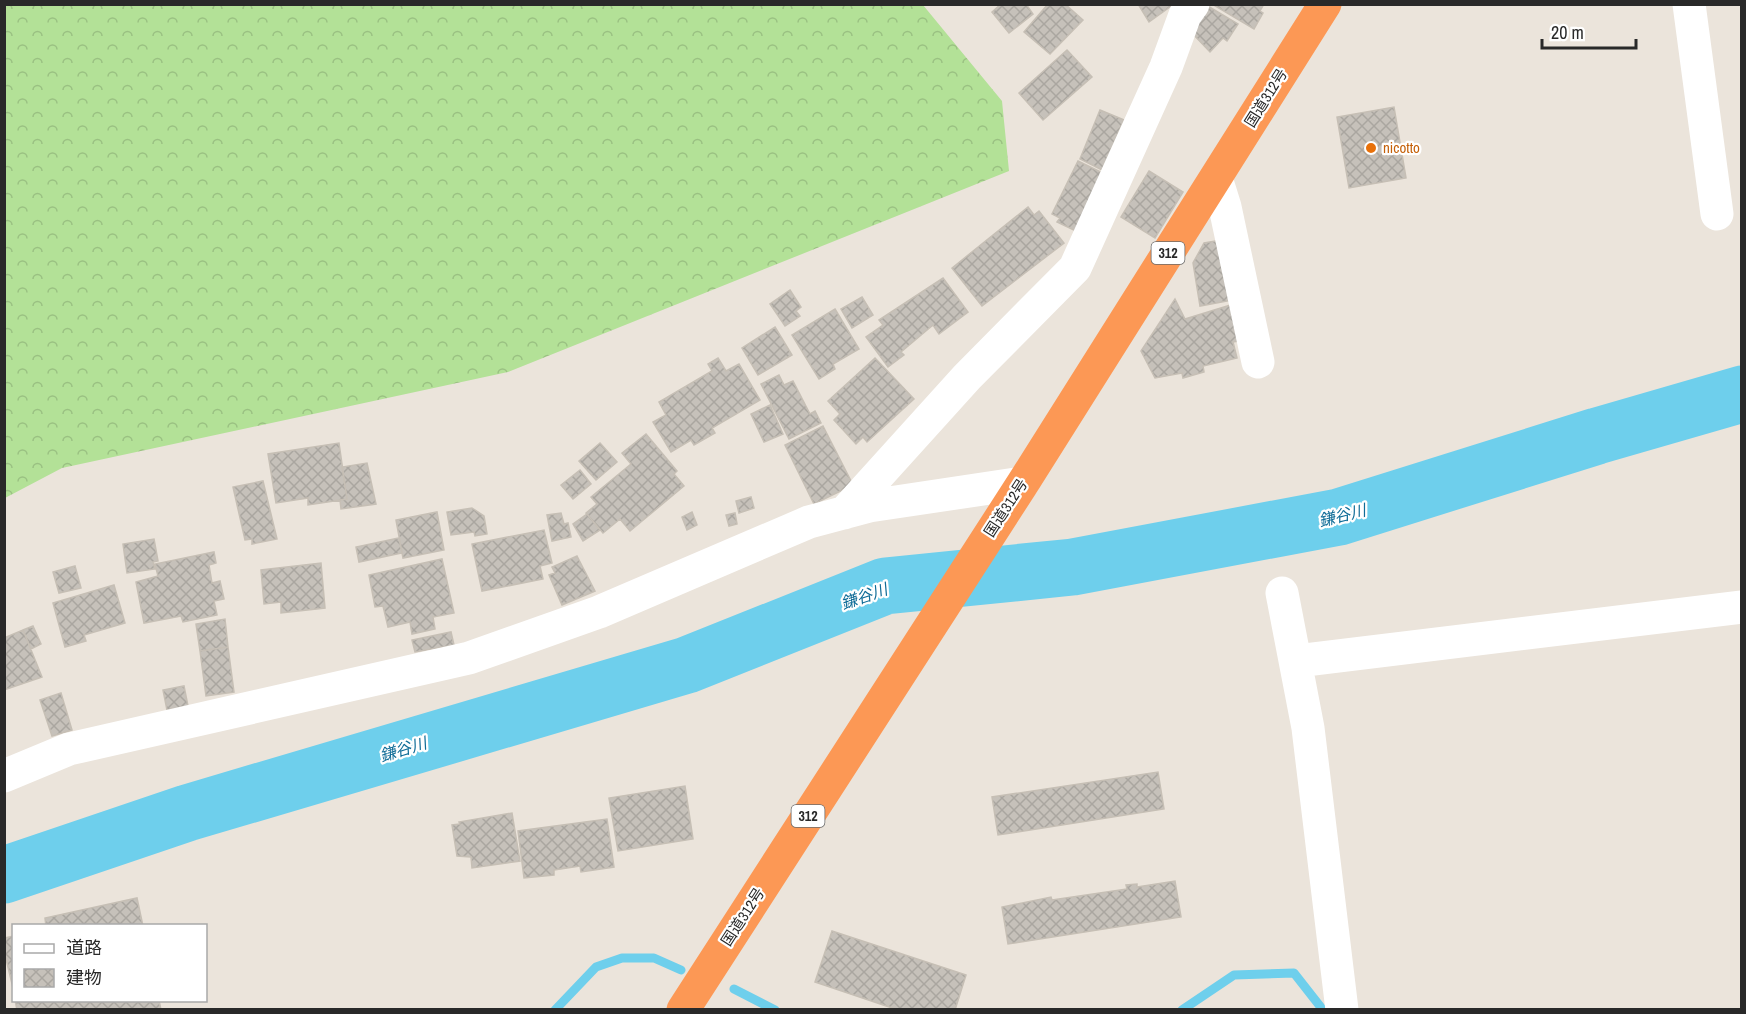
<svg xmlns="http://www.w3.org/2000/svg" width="1746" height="1014" viewBox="0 0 1746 1014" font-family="'Archivo Narrow','Noto Sans JP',sans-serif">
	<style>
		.forest { fill: url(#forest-crowns) }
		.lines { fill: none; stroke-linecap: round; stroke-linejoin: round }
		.stream { stroke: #6ecfec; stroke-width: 9 }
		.river { stroke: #6ecfec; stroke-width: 57 }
		.building { fill: url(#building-cross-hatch); stroke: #c6bfb5; stroke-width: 1.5 }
		.street { stroke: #fff; stroke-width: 33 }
		.highway { stroke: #fc9855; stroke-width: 33 }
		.food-dot { fill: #e8710a; stroke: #fff; stroke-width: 2 }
		.labels { text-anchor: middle; stroke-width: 4.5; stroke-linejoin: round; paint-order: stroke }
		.shield { fill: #fff; stroke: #696969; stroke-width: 1.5 }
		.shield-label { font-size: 14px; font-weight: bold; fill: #292929 }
		.street-label { font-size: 15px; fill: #292929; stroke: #fff }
		.food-label { font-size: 15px; fill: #c56008; stroke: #fff; text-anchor: start }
		.water-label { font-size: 16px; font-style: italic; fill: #0f6c97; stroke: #fff }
	</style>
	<defs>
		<pattern id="forest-crowns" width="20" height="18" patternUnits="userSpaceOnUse" patternTransform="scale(1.5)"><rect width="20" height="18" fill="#b3e197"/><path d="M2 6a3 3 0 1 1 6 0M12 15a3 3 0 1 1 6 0" fill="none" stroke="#9ac182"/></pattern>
		<pattern id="building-cross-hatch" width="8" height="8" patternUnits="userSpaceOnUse" patternTransform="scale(1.5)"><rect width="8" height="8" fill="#c6c1ba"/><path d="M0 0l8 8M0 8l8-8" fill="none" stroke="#aaa6a0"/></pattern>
	</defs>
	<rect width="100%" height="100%" fill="#ebe4db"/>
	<path class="forest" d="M5,4L923,5L1002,101L1009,171L508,372L62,468L5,498Z"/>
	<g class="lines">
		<path class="stream" d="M734,989L775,1010
			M555,1010L596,967L622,958H654L681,970
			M1182,1010L1234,975L1294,973L1323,1010"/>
		<path class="river" d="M4,875L187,813L687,665L885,586L1073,567L1339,517L1597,436L1742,394"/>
	</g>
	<path class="building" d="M1001,4H1026L1033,14L1009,33L992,12Z
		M1048,4H1065L1083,20L1050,54L1024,32Z
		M1138,4H1174L1149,22Z
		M1212,4H1264L1260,11L1263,13L1254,29Z
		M1206,5L1238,24L1227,41L1223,38L1210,52L1189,30Z
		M1067,50L1092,77L1043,120L1019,93Z
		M1394,107L1406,178L1349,188L1337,117Z
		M1100,110L1124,120L1102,170L1080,159Z
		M1078,161L1107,175L1078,232L1057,222L1060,218L1052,214Z
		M1149,171L1183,192L1155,238L1121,217Z
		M1028,207L1034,215L1039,211L1064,243L982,306L952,268Z
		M1227,239L1238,299L1200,306L1193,263L1204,243Z
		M943,278L968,312L939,334L933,325L901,352L904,355L888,367L866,337L883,325L879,320Z
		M790,290L801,307L796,311L800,316L785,326L770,304Z
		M862,297L873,315L852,328L841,309Z
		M1175,299L1185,319L1237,303L1245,340L1233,342L1237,358L1203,366L1204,372L1183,378L1182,373L1155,378L1141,351Z
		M835,309L859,349L833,364L835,369L819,379L792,335Z
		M775,327L792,355L758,375L742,348Z
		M718,358L726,371L739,364L760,400L712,428L715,433L694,445L691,440L671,452L653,422L666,415L659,402L712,371L708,364Z
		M875,358L914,399L867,442L863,437L856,444L834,420L840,414L828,401Z
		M779,375L784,385L793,381L810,414L815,411L821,423L789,439L761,384Z
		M770,405L783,434L764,442L751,414Z
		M823,426L853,485L814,504L785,445Z
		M646,434L677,471L674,474L684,486L630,531L620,519L603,533L586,513L597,504L591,497L631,464L622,453Z
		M339,443L347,499L308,505V498L276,503L268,454Z
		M600,443L617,462L596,480L579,461Z
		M367,463L376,504L341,509L340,500L347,499L342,467Z
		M580,470L591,484L573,499L561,485Z
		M263,481L277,539L252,544V539L245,540L233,487Z
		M751,497L754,508L739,513L736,501Z
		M472,508L484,516L487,534L475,536L474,532L451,535L447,512Z
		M437,512L444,550L403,558L396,520Z
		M692,512L697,525L687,530L682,517Z
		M561,513L564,524L568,523L571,537L552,541L547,515Z
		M735,513L737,524L729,526L726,515Z
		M587,514L600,530L583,541L573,524Z
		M544,530L552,563L540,566L543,579L482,591L472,544Z
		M399,538L402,553L359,562L356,547Z
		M154,539L158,561L153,562L155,569L127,573L123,544Z
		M214,552L216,563L209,565L212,583L220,581L224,599L214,601L217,615L183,622L181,616L144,623L136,582L158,576L155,564Z
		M577,556L595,591L562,605L549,575L555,573L552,567Z
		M442,559L454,613L433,617L435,629L412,634L410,622L388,627L383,606L375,607L369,575Z
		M321,563L325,608L281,613V602L264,604L261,570Z
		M75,566L81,588L59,593L53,572Z
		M114,585L125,623L84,635L86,641L65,647L53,603Z
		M225,619L228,647L200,651L196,624Z
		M33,626L41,644L31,649L23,630Z
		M23,630L42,677L4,690V638Z
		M451,632L454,645L415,652L412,640Z
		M228,647L234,692L206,696L200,651Z
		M184,686L188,706L167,710L163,690Z
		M61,693L72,730L52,736L40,700Z
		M1158,772L1164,809L998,835L992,797Z
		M685,786L693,839L618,851L609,798Z
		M512,813L520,861L472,868L471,857L457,856L452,825L460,824L459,822Z
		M607,819L614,867L581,872L580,866L554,870V875L524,878L518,831Z
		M1175,881L1181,917L1008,944L1002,907L1051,897L1052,900L1127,889L1126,885L1137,884V887Z
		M137,898L143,926H46L45,918Z
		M832,931L966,975L955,1010H898L815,982Z
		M14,936V992L4,951V938Z
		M15,1000H159L161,1010H17Z"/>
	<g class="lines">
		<path class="street" d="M1689,4L1717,214
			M1216,178L1225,207L1258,362
			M844,513L967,377L1075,268L1166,67L1185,15L1193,4
			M1282,593L1308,728L1342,1010
			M1297,661L1742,607
			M4,776L69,749L469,658L599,612L809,522L869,506L1023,483"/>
		<path class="highway" d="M683,1010L1023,483L1325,4"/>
	</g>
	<circle class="food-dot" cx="1371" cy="148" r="6"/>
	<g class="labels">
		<g class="shield">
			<rect x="1151.5" y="242" width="33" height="22" rx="4.5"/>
			<rect x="791.5" y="805" width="33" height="22" rx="4.5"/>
		</g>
		<g class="shield-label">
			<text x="1168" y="258">312</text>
			<text x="808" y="821">312</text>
		</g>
		<g class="street-label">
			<text transform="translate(1266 98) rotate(-58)" y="5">国道312号</text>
			<text transform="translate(1006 508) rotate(-57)" y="5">国道312号</text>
			<text transform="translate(743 917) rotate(-57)" y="5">国道312号</text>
		</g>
		<g class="food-label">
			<text x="1383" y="153">nicotto</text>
		</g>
		<g class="water-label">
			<text transform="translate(1342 515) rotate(-14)" y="6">鎌谷川</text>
			<text transform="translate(864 596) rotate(-19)" y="6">鎌谷川</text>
			<text transform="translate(403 749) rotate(-17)" y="6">鎌谷川</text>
		</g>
	</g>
	<rect width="1746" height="1014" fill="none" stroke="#292929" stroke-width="12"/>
	<rect x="12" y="924" width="195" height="78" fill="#ffffff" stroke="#a9a9a9" stroke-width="1.5"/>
	<rect x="24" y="944" width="30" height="9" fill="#ffffff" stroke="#a9a9a9" stroke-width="1.5"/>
	<text x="66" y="954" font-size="18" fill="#292929">道路</text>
	<rect x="24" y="969" width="30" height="18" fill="url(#building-cross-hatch)" stroke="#a9a9a9" stroke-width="1.5"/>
	<text x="66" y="984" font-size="18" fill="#292929">建物</text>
	<path d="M1542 39v9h94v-9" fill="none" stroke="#292929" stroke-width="3"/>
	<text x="1551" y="39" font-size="18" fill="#292929" stroke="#ffffff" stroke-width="4.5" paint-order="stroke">20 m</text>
</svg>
